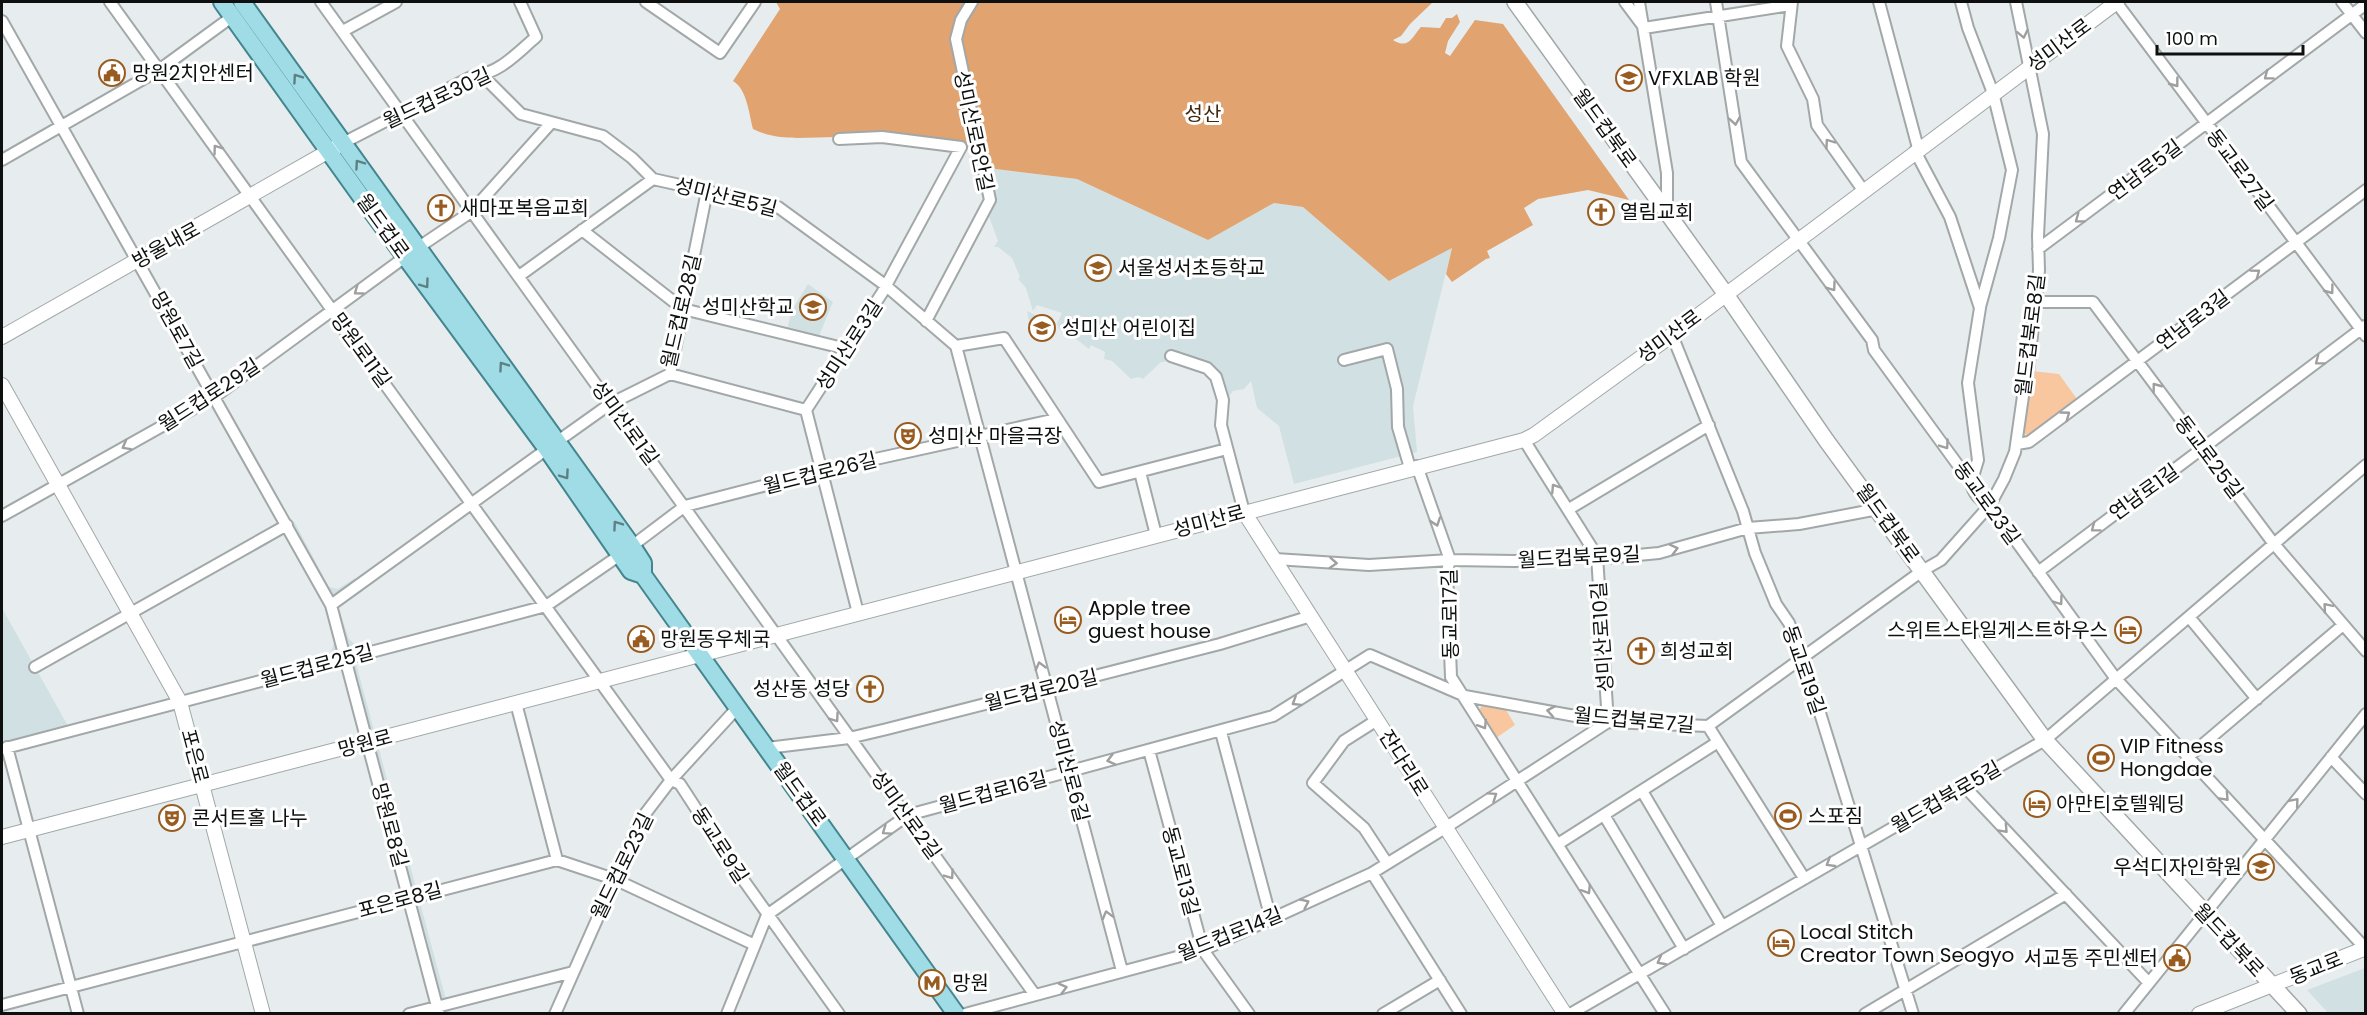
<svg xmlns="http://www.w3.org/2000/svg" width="2367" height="1015" viewBox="0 0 2367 1015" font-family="Poppins,'Noto Sans KR',sans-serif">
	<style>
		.built { fill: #d1e0e2 }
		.green { fill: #f8c79f }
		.forest { fill: #e1a36f }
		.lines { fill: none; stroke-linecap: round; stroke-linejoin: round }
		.minor-casing { stroke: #a2a7a8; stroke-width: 14 }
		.tertiary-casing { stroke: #a2a7a8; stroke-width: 16 }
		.secondary-casing { stroke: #a2a7a8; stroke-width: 18 }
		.primary-casing { stroke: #43868f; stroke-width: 20 }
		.minor { stroke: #fff; stroke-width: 10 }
		.tertiary { stroke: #fff; stroke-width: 14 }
		.secondary { stroke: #fff; stroke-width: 15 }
		.primary { stroke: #a0dce5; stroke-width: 16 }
		.oneway { stroke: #9f9f9f }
		.oneway2 { stroke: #5e8085 }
		.labels { text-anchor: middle; stroke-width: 6; stroke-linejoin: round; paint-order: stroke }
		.street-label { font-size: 20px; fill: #0e1010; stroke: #fff }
		.poi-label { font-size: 20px; fill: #0e1010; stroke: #fff; text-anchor: start }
		.park-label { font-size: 20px; fill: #412811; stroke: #fff }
	</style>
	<rect width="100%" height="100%" fill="#e7edee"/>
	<path class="built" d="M988,168L1077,179L1208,240L1274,203L1303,207L1389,281L1452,248L1413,406L1417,452L1294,484L1279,426L1257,408L1251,381L1244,389L1233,391L1226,400L1221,375L1209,363L1175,353L1165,359V362H1161L1143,379L1139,377L1131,379L1112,361L1104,359L1105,352L1091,345L1089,349L1067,332L1059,329L1057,324L1062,313L1037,305L1033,311L1026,288L1018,279L1020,277L1012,258L998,247H994L998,241L988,214Z
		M808,284L833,302L818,338L787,330L791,312Z
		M1027,311L1056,325L1044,341L1035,332L1031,331Z
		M295,523L329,587L338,589L355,578L363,591L338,607L349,639L356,645L372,642L375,654L361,657L356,663L445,996L449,1000V1013H436L370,778L343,666L335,663L320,668L316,657L331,652L334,643L325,608L282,531Z
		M2,608L68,726L2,743Z
		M2365,968V1013H2328L2307,990Z"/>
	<path class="green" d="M2031,371L2059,374L2077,399L2028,436L2022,432Z
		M1483,704L1505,708L1515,725L1496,738L1479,710Z"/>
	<path class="forest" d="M776,2H1433L1410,24L1401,36L1393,40C1409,50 1412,37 1421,27L1440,28L1446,18H1452L1457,14L1460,22L1448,41L1445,53L1450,56L1475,20L1503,24L1629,200L1588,190L1538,199L1524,208L1533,225L1487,251L1490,258L1486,259L1452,282L1446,274L1452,248L1389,281L1303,207L1274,203L1208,240L1077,179L988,168L976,155L965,147C922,144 878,138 835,137C807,137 779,142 753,129C749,114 747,89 733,81L780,9Z"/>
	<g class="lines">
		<defs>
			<path id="minor" d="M110,2L332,310L353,344L371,365L671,780L680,784L732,864L839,1014
				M321,2L1035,995
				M646,2L720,53L755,2
				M1625,2L1643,26
				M1639,2L1667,173V211
				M1716,2L1741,162L1872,340L1874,350L1971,483C1973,493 1980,502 1990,505L2116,679L2365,948
				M1792,2L1787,46L1813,99L1817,125L1863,190
				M1879,2L1918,148
				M1961,2L1968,28L1993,93L2012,170L1999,238L1980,307
				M2116,2L2366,336
				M2342,2L2366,33
				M2,21L331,605L439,1014
				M1644,28L1791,5
				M343,31L396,2
				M482,75L521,114L603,136L632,158L653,179
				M839,139L882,137L961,147L882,293L806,410L858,613
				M343,143L473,76C499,74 517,53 536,37L520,2
				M1915,151L1950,217L1980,308L1968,383L1978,460L1971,483
				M2,160L159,70L233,16
				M582,230L683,309L847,349
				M419,247L471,212L551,123
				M2038,249L2366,4
				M519,276L653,179L778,207L885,285L956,346L1122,971
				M2036,302H2093L2274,544L2366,651
				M926,321L990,200L956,39L961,20L972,2
				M1672,335L1743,511L1755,553L1776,604L1789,623L1803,658L1913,1014
				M956,346L1004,338L1099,482L1227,449
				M1171,356L1207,368L1216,377L1223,400L1221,425L1244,512
				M1344,360L1387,349L1397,389L1398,427L1410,468
				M670,374L806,410
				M1524,440L1597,556L1608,722
				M558,441L610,404L670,374L707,191
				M2017,444L2029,442L2366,190
				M1417,466L1450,560L1447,571L1451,677L1665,1014
				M1140,472L1156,535
				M1569,509L1709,425
				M2,516L214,397L405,257
				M632,546L685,506L821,471L1057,419
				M1275,559L1369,565L1450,560L1515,561L1597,556L1605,558L1659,553L1748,528L1799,524L1878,509
				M2038,572L2365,326
				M331,605L547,449
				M2189,617L2257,699
				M35,667L287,525
				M516,703L557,860L614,879L755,945
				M1377,720L1344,741L1313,783L1364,828L1387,863
				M1708,726L1804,878
				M1221,732L1271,919
				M7,747L78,1014
				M767,748L849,738L887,729L1220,644L1311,616
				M2,749L546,606L620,555
				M1149,750L1203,950L1249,1014
				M2188,757L2343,625
				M2331,757L2366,794
				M1964,786L2148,982
				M1642,791L1722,926
				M1604,815L1684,949
				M1558,844L1718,742
				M1372,873L1461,1014
				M2,1005L557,860
				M409,1014L573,972
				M555,1014L642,818L671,780L738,707
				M727,1014L767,915L908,815L1273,716L1370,655L1465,696L1608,722L1708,726L1922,571L1941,560L1990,505L2004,479L2015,452L2025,382L2028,372L2039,270L2038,236L2043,134L2016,2
				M965,1014L1203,950L1372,873L1445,828L1608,722
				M1383,1014L1440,980
				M1570,1014L2045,740L2366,465
				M1865,1014L2066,894
				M2124,1014L2366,714"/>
			<path id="tertiary" d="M2,337L336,147
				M2,385L180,702L263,1014
				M1244,512L1565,1014
				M2,837L1524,440L1534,435L1672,335L2117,2
				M2199,1014L2366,948"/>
			<path id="secondary" d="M1515,2L1725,293L1826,440L2045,740L2299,1014"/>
			<path id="primary" d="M222,2L370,209L547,449L631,571L643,575L956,1014
				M242,2L632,546L643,563V575"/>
		</defs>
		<use href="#minor" class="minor-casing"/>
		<use href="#tertiary" class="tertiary-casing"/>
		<use href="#secondary" class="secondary-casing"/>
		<use href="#primary" class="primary-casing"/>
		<use href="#minor" class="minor"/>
		<use href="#tertiary" class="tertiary"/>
		<use href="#secondary" class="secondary"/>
		<use href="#primary" class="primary"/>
	</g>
	<defs><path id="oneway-chevron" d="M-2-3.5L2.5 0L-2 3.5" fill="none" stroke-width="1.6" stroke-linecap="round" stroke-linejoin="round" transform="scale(1.5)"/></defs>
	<g class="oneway">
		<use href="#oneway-chevron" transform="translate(2023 34) rotate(78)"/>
		<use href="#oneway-chevron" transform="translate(2268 76) rotate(143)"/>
		<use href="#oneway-chevron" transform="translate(2175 83) rotate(53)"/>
		<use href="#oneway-chevron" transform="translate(1735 121) rotate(81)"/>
		<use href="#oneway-chevron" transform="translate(1829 143) rotate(-125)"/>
		<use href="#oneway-chevron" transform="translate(217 149) rotate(-126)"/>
		<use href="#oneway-chevron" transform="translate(2079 219) rotate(144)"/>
		<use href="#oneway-chevron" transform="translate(2256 273) rotate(-37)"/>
		<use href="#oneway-chevron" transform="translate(1832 287) rotate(54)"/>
		<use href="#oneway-chevron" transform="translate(2330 290) rotate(53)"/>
		<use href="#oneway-chevron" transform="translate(358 291) rotate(144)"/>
		<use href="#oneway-chevron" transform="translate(2319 361) rotate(143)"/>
		<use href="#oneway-chevron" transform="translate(2156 387) rotate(-127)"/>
		<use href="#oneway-chevron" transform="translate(2066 415) rotate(-36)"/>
		<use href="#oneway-chevron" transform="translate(1945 445) rotate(55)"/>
		<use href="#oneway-chevron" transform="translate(126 446) rotate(151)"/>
		<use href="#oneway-chevron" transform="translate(1555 488) rotate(-123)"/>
		<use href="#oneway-chevron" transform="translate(1436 522) rotate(71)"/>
		<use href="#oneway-chevron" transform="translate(2095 528) rotate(143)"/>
		<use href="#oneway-chevron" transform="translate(1674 549) rotate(-15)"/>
		<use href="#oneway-chevron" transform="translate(1333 563) rotate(4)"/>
		<use href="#oneway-chevron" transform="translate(2059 601) rotate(54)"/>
		<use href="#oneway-chevron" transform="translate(2327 607) rotate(-130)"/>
		<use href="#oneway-chevron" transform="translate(1040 666) rotate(-105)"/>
		<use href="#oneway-chevron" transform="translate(1296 702) rotate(148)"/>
		<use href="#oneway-chevron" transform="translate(1551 711) rotate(-170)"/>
		<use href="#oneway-chevron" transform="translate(835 718) rotate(55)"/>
		<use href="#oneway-chevron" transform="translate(1483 725) rotate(58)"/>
		<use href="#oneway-chevron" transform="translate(1111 760) rotate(165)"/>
		<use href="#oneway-chevron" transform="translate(1493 796) rotate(-34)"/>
		<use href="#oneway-chevron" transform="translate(2225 797) rotate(47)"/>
		<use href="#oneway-chevron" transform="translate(2295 802) rotate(-50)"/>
		<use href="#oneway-chevron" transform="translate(2004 829) rotate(47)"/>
		<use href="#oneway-chevron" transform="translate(886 831) rotate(145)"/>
		<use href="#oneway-chevron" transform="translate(1830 863) rotate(149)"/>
		<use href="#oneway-chevron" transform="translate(950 875) rotate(55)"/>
		<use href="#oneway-chevron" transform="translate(1587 890) rotate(58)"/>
		<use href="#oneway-chevron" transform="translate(1305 903) rotate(-25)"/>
		<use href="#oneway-chevron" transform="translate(1107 915) rotate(-105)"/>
		<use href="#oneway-chevron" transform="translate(1661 961) rotate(152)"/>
		<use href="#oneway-chevron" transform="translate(1063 988) rotate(-15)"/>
	</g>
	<g class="oneway2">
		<use href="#oneway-chevron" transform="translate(297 78) rotate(-125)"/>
		<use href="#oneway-chevron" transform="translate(359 164) rotate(-125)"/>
		<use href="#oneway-chevron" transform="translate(425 284) rotate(54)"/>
		<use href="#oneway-chevron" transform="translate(503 366) rotate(-125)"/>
		<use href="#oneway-chevron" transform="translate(565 475) rotate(55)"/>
		<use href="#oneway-chevron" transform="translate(617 525) rotate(-125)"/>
	</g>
	<defs>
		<symbol id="civic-ring" viewBox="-11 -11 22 22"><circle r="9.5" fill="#fff" stroke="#995c20" stroke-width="1.5"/><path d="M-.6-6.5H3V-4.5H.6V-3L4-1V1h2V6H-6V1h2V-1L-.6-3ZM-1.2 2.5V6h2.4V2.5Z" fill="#995c20"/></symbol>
		<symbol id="school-ring" viewBox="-11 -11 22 22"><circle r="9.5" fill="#fff" stroke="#995c20" stroke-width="1.5"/><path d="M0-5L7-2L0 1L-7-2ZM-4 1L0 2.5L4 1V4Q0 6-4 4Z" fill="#995c20"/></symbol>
		<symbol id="church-ring" viewBox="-11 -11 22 22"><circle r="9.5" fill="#fff" stroke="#995c20" stroke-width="1.5"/><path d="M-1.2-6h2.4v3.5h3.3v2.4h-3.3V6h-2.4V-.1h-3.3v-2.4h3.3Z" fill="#995c20"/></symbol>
		<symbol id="theatre-ring" viewBox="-11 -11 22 22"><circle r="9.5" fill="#fff" stroke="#995c20" stroke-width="1.5"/><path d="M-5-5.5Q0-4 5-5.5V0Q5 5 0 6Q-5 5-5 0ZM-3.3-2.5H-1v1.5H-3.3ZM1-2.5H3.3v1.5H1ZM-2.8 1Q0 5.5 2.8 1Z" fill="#995c20"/></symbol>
		<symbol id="hotel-ring" viewBox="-11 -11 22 22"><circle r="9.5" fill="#fff" stroke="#995c20" stroke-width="1.5"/><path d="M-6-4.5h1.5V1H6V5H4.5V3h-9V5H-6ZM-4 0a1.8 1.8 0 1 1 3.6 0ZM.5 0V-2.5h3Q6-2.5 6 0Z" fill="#995c20"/></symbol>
		<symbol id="stadium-ring" viewBox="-11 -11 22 22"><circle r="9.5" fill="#fff" stroke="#995c20" stroke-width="1.5"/><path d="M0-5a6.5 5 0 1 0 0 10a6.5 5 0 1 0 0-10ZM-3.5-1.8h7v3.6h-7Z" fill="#995c20"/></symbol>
		<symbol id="university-ring" viewBox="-11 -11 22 22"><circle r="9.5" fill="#fff" stroke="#995c20" stroke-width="1.5"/><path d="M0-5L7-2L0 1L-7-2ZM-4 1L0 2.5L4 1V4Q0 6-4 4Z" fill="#995c20"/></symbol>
		<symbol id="metro-ring" viewBox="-11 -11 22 22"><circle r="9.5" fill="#fff" stroke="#995c20" stroke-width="1.5"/><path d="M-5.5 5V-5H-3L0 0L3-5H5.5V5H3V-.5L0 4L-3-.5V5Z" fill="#995c20"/></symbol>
	</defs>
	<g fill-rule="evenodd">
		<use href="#civic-ring" x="97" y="58" width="30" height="30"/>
		<use href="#school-ring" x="1614" y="63" width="30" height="30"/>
		<use href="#church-ring" x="426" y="193" width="30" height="30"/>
		<use href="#church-ring" x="1586" y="197" width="30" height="30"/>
		<use href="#school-ring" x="1083" y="253" width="30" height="30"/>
		<use href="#school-ring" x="798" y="292" width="30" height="30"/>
		<use href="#school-ring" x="1027" y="313" width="30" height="30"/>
		<use href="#theatre-ring" x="893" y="421" width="30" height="30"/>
		<use href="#hotel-ring" x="1053" y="605" width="30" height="30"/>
		<use href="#hotel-ring" x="2113" y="615" width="30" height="30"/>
		<use href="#civic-ring" x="626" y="624" width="30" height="30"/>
		<use href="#church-ring" x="1626" y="636" width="30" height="30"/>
		<use href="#church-ring" x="855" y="674" width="30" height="30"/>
		<use href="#stadium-ring" x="2086" y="743" width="30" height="30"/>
		<use href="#hotel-ring" x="2022" y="789" width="30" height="30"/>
		<use href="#stadium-ring" x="1773" y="801" width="30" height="30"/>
		<use href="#theatre-ring" x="157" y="803" width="30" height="30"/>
		<use href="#university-ring" x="2246" y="852" width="30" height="30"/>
		<use href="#hotel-ring" x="1766" y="928" width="30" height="30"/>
		<use href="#civic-ring" x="2162" y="943" width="30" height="30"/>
		<use href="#metro-ring" x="917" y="968" width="30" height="30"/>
	</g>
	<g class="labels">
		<g class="street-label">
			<text transform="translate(2059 45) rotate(-37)" y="7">성미산로</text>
			<text transform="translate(437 98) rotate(-25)" y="7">월드컵로30길</text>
			<text transform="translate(1605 128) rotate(54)" y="7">월드컵북로</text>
			<text transform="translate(974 131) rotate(78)" y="7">성미산로5안길</text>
			<text transform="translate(2145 170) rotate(-37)" y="7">연남로5길</text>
			<text transform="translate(2240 170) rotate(53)" y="7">동교로27길</text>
			<text transform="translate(726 197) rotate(14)" y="7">성미산로5길</text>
			<text transform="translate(383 226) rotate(54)" y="7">월드컵로</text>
			<text transform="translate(166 245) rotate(-29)" y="7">방울내로</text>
			<text transform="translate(681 311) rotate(-77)" y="7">월드컵로28길</text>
			<text transform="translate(2193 320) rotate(-37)" y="7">연남로3길</text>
			<text transform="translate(177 330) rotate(61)" y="7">망원로7길</text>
			<text transform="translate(2030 335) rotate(-83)" y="7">월드컵북로8길</text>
			<text transform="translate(1669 336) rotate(-37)" y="7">성미산로</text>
			<text transform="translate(849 345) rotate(-57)" y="7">성미산로3길</text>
			<text transform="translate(361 350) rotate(54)" y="7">망원로11길</text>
			<text transform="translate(209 395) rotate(-33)" y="7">월드컵로29길</text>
			<text transform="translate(625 423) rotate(54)" y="7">성미산로1길</text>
			<text transform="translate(2209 457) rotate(53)" y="7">동교로25길</text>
			<text transform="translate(820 473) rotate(-14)" y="7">월드컵로26길</text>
			<text transform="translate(2144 492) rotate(-36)" y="7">연남로1길</text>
			<text transform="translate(1987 503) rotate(54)" y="7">동교로23길</text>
			<text transform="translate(1209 521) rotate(-15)" y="7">성미산로</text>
			<text transform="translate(1888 523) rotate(54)" y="7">월드컵북로</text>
			<text transform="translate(1579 557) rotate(-3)" y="7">월드컵북로9길</text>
			<text transform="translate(1450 614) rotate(-91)" y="7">동교로17길</text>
			<text transform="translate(1602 637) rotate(-94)" y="7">성미산로10길</text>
			<text transform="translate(317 666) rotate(-15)" y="7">월드컵로25길</text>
			<text transform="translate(1804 670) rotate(71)" y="7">동교로19길</text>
			<text transform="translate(1041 690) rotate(-14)" y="7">월드컵로20길</text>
			<text transform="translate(1634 720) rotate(5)" y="7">월드컵북로7길</text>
			<text transform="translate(365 743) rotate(-15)" y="7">망원로</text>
			<text transform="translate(195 756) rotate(75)" y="7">포은로</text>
			<text transform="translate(1404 763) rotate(58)" y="7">잔다리로</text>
			<text transform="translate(1069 771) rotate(75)" y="7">성미산로6길</text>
			<text transform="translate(993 792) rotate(-15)" y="7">월드컵로16길</text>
			<text transform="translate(800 794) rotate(54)" y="7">월드컵로</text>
			<text transform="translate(1946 797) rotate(-30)" y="7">월드컵북로5길</text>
			<text transform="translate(906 815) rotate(54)" y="7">성미산로2길</text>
			<text transform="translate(390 825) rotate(75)" y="7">망원로8길</text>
			<text transform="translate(720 845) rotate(57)" y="7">동교로9길</text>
			<text transform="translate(622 866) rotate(-64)" y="7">월드컵로23길</text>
			<text transform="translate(1181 871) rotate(75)" y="7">동교로13길</text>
			<text transform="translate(400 900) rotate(-15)" y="7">포은로8길</text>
			<text transform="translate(1230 934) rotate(-22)" y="7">월드컵로14길</text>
			<text transform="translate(2229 940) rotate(47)" y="7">월드컵북로</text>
			<text transform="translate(2316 968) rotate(-22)" y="7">동교로</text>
		</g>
		<g class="poi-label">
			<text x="132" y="80">망원2치안센터</text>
			<text x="1648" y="85">VFXLAB 학원</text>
			<text x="460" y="215">새마포복음교회</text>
			<text x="1620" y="219">열림교회</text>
			<text x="1118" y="275">서울성서초등학교</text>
			<text x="794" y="314" text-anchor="end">성미산학교</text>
			<text x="1062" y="335">성미산 어린이집</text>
			<text x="928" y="443">성미산 마을극장</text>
			<text x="1088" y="615">Apple tree<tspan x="1088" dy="23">guest house</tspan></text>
			<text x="2108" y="637" text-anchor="end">스위트스타일게스트하우스</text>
			<text x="660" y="646">망원동우체국</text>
			<text x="1660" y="658">희성교회</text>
			<text x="850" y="696" text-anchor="end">성산동 성당</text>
			<text x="2120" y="753">VIP Fitness<tspan x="2120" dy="23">Hongdae</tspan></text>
			<text x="2056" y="811">아만티호텔웨딩</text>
			<text x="1808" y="823">스포짐</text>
			<text x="192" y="825">콘서트홀 나누</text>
			<text x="2242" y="874" text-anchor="end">우석디자인학원</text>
			<text x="1800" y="939">Local Stitch<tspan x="1800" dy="23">Creator Town Seogyo</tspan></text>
			<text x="2158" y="965" text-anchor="end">서교동 주민센터</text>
			<text x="952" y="990">망원</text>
		</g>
		<g class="park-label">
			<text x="1203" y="121">성산</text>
		</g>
	</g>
	<rect width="2367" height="1015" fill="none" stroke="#0e1010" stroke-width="6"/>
	<path d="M2157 45v9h146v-9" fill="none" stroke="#0e1010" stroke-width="3"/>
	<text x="2166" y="45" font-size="18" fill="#0e1010" stroke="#ffffff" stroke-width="4.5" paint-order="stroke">100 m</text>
</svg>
